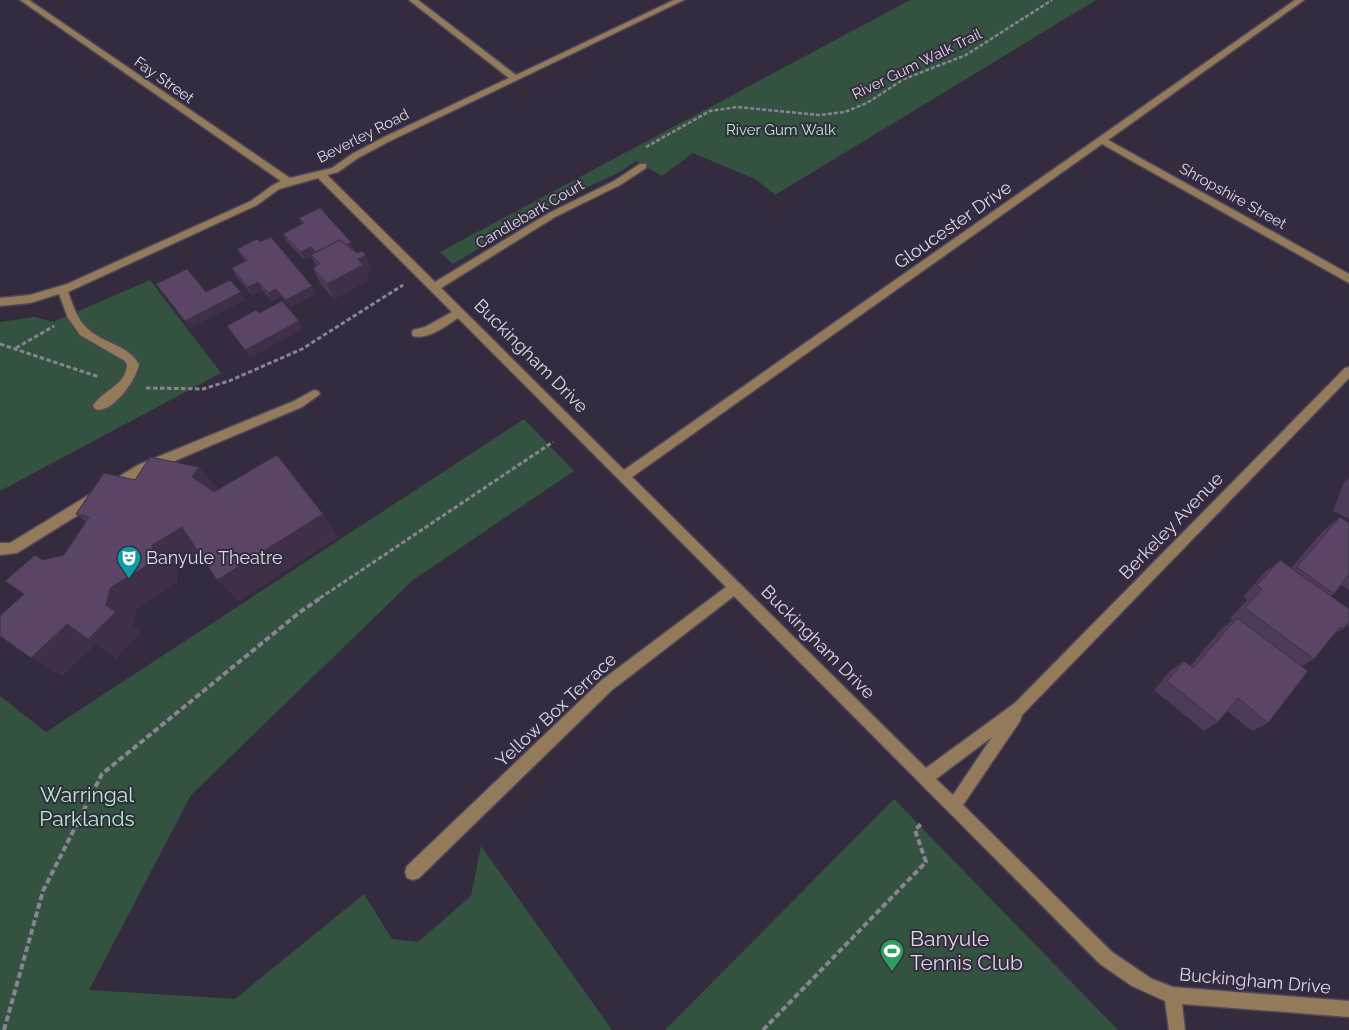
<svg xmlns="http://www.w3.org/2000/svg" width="1349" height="1030" viewBox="0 0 1349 1030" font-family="Raleway,sans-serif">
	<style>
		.green { fill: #335340 }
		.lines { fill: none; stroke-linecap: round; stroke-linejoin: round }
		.minor-casing { stroke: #4f475a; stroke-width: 3 }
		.path-far2 { stroke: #8a8394; stroke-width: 2.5; stroke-dasharray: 4 2; stroke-linecap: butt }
		.path-far1 { stroke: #8a8394; stroke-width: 3; stroke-dasharray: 4.5 2.5; stroke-linecap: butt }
		.path { stroke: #8a8394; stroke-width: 4; stroke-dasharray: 6 3; stroke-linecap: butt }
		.minor { fill: #927a5a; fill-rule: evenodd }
		.wall { fill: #4d3b59 }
		.shaded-wall { fill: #3f3048 }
		.building { fill: #5a4567; stroke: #3f3048 }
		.labels { text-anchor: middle; stroke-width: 4; stroke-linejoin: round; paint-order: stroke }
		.far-street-label { font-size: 15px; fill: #ddd8e6; stroke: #342b3f }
		.far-park-label { font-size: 15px; fill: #acf2c8; stroke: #342b3f }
		.street-label { font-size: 18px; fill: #ddd8e6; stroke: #342b3f }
		.poi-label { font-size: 18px; fill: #ddd8e6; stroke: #342b3f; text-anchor: start }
		.near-park-label { font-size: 21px; fill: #acf2c8; stroke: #342b3f }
		.near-poi-label { font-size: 21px; fill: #ddd8e6; stroke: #342b3f; text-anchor: start }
	</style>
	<rect width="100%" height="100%" fill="#342b3f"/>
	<path class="green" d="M910,0H1096L775,195L757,180L693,153L662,176L636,161L620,172L554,203L453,264L440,252Z
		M150,280L221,373L0,491V322L35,317L53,322Z
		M524,419L574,471L413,580L191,795L89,990L235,999L364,894L392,939L418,942L471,896L481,846L612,1030H0V696L46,732Z
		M894,799L1118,1030H665Z"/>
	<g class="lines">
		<defs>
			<path id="minor" d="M20,0H29L290,178L332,168L352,154L384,137L509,78L409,0H418L516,75L674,0H684L390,141L358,158L338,172L327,175L435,282L549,213L614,181L640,164H646V168L620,185L555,217L441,288L624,470L1295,0H1304L1108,140L1349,274V283L1102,144L632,477L926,768L1015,703L1345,368L1349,367V378L1022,715L1020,721L963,805L1112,952L1152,979L1173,987L1349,1001V1017L1182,1004L1185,1030H1169L1165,1001L1132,986L1100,964L734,596L612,690L419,878L413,880L407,878L405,872L407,866L602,680L726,587L458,318C446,326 428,340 413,336L412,333L413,330L425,327L452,312L318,178L279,189L257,205L68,292C73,305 77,320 88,329C104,344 127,344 139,364C137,379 112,415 95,409L93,406C103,389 125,387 127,365L125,361L80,335L68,318L59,294L30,303L0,306V298L30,295L67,284L251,201L273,185L281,181ZM992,737L953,795L936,779Z
				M314,390L318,391L320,394L302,407L146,473L17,553L0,555V543H10L138,465L294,401Z"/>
		</defs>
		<use href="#minor" class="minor-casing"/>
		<path class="path-far2" d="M646,147L710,111L737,107L819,115L845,112L867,103L904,79L966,55L1052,0"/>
		<path class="path-far1" d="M0,344L99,377
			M16,348L54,326
			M146,388L203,389L229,381L302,349L403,285
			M320,598L553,442"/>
		<path class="path" d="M4,1030L43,891L102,774L300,612L322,597
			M763,1030L926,862L915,830L922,823"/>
		<use href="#minor" class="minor"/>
	</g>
	<path class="wall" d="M299,218L351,242L354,250H353L357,253L366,255L372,270L367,273L369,280L334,299L320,283L313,268L316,266L311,256L305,260L287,242L283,234L302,224Z
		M260,242L316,294L290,307L281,296L272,301L262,290L252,295L236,276L232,268L246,261L242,257L237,249Z
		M156,284L206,292L245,300L190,328Z
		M259,313L303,329L250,357L227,326Z
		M1349,478V519L1333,511L1344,482Z
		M135,480L218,490L338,537L238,601L199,553L176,567L177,583L136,609L133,625L142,632L116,658L95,644L62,676L24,594L43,560L64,555L86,522L76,514Z
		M1340,517L1349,523V590L1341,585L1334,594L1330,596L1349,609V627L1346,625L1343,629L1333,635L1314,659L1302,666L1268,723L1252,731L1227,711L1218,722L1204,731L1154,690L1170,671L1184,661L1190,666L1222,628L1233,620L1230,618L1247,600L1243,597L1265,572L1280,560L1291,568L1324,530Z"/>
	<path class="shaded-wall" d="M351,242L354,250L325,265L321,257Z
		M311,247L315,255L305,260L301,252Z
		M366,255L372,270L367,273L369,280L334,299L327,284L358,259Z
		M258,282L262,290L252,295L248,287Z
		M312,286L316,294L290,307L286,300Z
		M276,289L281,296L272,301L268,293Z
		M241,292L245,300L190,328L185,321Z
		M299,321L303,329L250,357L245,350Z
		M199,467L219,491L213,501L192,477Z
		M323,514L338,537L238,601L217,580Z
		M182,527L204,550L176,567L177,583L136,609L133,625L142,632L116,658L95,644L62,676L31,658L67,624L106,605L110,588L152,545Z"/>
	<path class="building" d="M320,208L351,242L346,245L340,240L316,252L311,247L301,252L283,234L304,223L299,218Z
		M271,237L312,286L286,300L276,289L268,293L258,282L248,287L232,268L247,260L237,249L257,239L260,242Z
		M340,240L357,253L362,251L366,255L358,259L363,265L327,284L313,268L320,264L311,255Z
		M187,269L206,292L230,280L241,292L185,321L156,284Z
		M282,301L299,321L245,350L227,326L256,310L259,313Z
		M277,455L323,514L217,580L182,527L152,545L153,562L110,588L106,605L116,612L88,639L67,624L31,658L0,636V616L24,594L5,581L35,555L43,560L64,555L89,517L76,514L104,473L135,480L150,457L199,467L192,477L214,492Z
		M1340,517L1349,523V574L1334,594L1297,567Z
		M1280,560L1349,609V622L1343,629L1340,627L1314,659L1245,608L1262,589L1257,585Z
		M1237,618L1308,671L1268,723L1238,698L1218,722L1167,681L1184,661L1193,668Z"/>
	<defs>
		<symbol id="theatre-pin" viewBox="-11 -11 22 30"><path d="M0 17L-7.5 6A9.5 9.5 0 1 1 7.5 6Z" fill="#0f9aa8" stroke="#342b3f"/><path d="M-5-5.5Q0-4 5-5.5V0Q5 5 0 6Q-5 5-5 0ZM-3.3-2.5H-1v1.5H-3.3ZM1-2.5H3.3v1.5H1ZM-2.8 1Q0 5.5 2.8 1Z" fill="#fff"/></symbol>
		<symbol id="stadium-pin" viewBox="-11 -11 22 30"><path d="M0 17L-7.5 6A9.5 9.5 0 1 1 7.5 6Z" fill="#2e9e5b" stroke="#342b3f"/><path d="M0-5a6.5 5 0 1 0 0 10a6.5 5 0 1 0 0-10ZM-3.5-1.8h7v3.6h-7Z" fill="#fff"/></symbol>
	</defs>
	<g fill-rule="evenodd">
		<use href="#theatre-pin" x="115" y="544" width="28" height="38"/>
		<use href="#stadium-pin" x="878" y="937" width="28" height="38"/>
	</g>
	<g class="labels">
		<g class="far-street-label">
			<text transform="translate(917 64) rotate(-26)" y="5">River Gum Walk Trail</text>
			<text transform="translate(164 80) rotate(35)" y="5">Fay Street</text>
			<text transform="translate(363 136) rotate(-27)" y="5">Beverley Road</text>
			<text transform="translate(1233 196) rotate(29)" y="5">Shropshire Street</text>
			<text transform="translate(530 214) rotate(-30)" y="5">Candlebark Court</text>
		</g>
		<g class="far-park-label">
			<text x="781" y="135">River Gum Walk</text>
		</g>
		<g class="street-label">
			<text transform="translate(953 225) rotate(-35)" y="6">Gloucester Drive</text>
			<text transform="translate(531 356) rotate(45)" y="6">Buckingham Drive</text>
			<text transform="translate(1171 526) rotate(-46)" y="6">Berkeley Avenue</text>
			<text transform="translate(818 642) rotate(45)" y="6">Buckingham Drive</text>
			<text transform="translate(556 710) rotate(-43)" y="6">Yellow Box Terrace</text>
			<text transform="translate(1255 981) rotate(5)" y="6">Buckingham Drive</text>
		</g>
		<g class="poi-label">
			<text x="146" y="564">Banyule Theatre</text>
		</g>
		<g class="near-park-label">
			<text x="87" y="802">Warringal<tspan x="87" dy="24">Parklands</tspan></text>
		</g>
		<g class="near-poi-label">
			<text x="910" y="946">Banyule<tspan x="910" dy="24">Tennis Club</tspan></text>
		</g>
	</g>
</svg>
